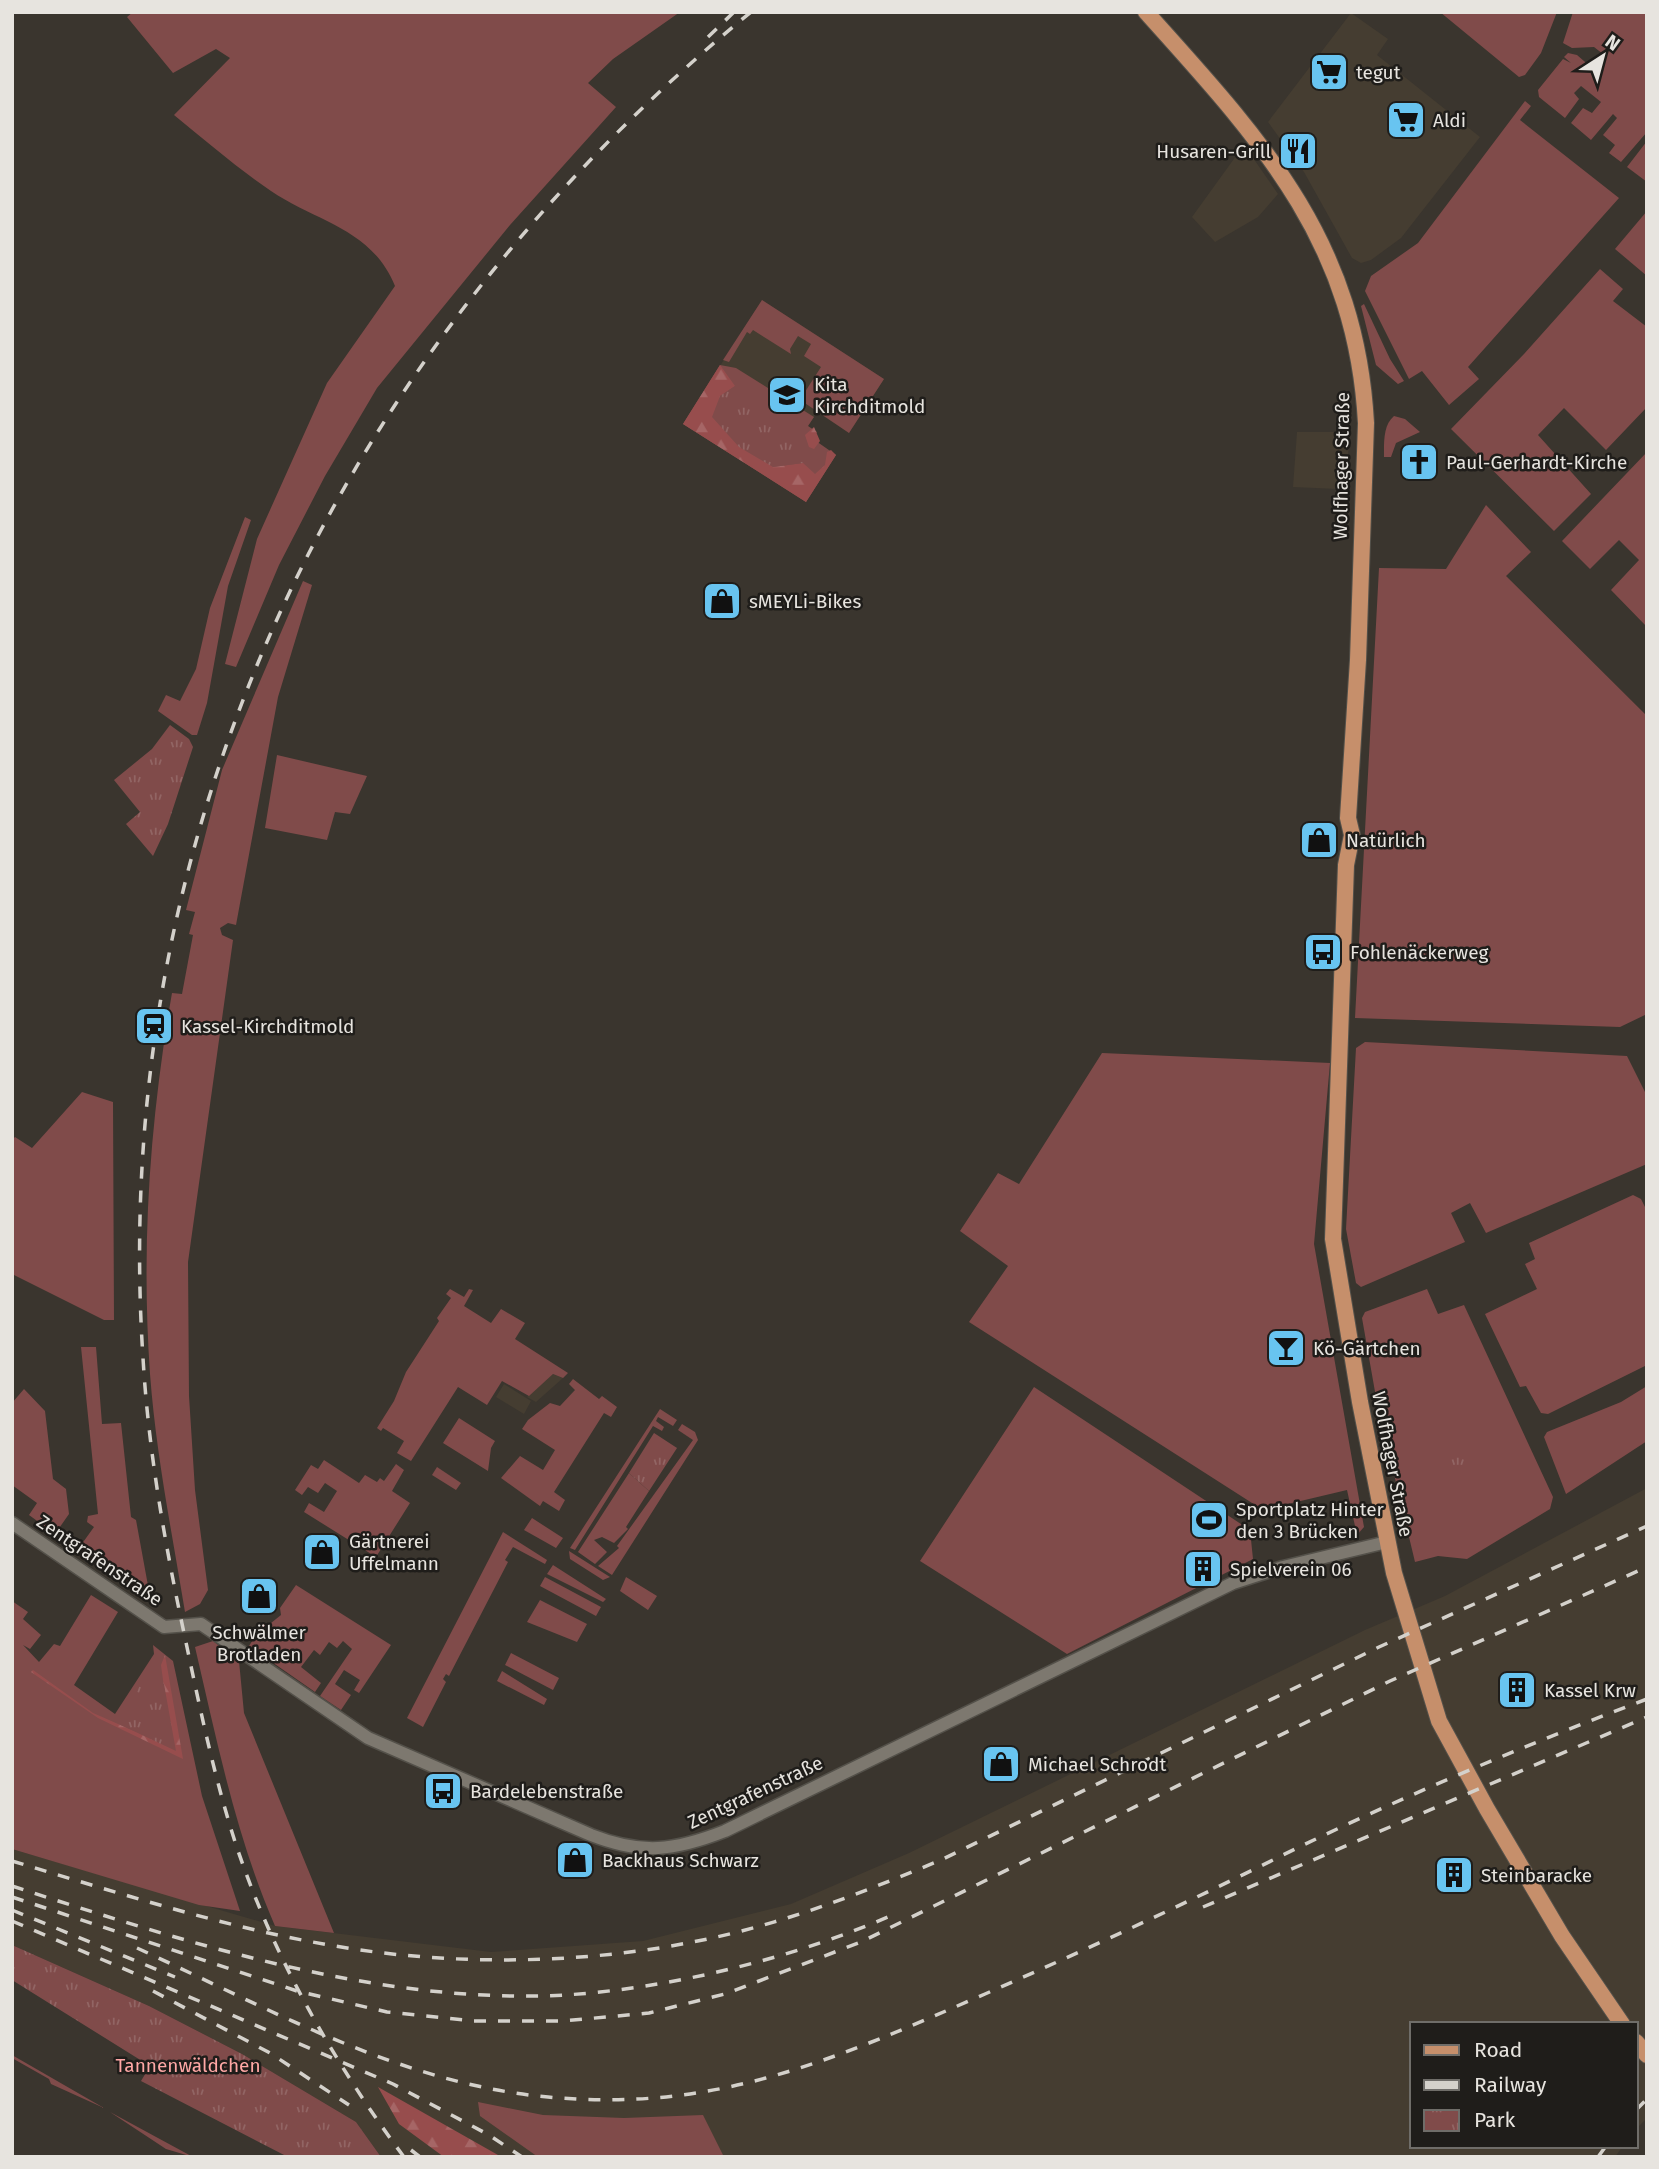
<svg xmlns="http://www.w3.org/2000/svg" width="1659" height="2169" viewBox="0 0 1659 2169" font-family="'Fira Sans',sans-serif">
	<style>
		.built { fill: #453d31 }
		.green { fill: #804b4a }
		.forest { fill: url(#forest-firs) }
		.park { fill: url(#park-tufts) }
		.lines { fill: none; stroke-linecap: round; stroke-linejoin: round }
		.tertiary-casing { stroke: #54514a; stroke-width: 15 }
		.primary-casing { stroke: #54514a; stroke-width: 18 }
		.tertiary { stroke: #7d786f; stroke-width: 12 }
		.primary { stroke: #c68f6b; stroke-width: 16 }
		.rail { stroke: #d4d1cb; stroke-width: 3.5; stroke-dasharray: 12 12; stroke-linecap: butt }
		.labels { text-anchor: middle; stroke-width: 5; stroke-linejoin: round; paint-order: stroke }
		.poi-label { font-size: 19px; fill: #e7e4df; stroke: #1f1d1a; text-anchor: start }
		.street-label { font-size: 19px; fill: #e7e4df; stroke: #1f1d1a }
		.park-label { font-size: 19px; fill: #ffa8a6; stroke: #1f1d1a }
	</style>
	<defs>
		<pattern id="forest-firs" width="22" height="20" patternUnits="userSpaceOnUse" patternTransform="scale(1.75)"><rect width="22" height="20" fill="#974d4d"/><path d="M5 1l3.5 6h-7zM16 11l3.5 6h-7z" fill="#a66666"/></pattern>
		<pattern id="park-tufts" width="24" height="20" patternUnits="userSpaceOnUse" patternTransform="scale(1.75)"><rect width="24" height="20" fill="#804b4a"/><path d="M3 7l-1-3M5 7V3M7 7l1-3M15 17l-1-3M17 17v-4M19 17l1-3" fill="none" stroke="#926564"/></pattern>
	</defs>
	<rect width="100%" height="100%" fill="#3a352e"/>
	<path class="built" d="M1351,13L1388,39L1377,55L1480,137L1401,238L1371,260L1361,263L1352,258L1304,172L1268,122Z
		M1244,145L1278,194L1258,217L1215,242L1192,217Z
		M762,300L884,379L849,433L817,412L808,426L817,432L813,439L836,455L806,502L683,424Z
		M1297,432H1350L1346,479L1338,489L1293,487Z
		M553,1374L563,1378L536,1402L527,1397Z
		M504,1384L531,1401L524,1414L496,1397Z
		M1647,1488V2118L1636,2129V2024H1412V2146H1623L1615,2157H381L356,2122L242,2054L149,2006L12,1945V1849L275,1926L491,1952L643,1941L791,1904L909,1853L1365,1630L1445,1596Z"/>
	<path class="green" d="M133,12H680L613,59L588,83L616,107L510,225L377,388L325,476L279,565L236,667L225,664L257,539L327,383L395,286C372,229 317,222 271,191C237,168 206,141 174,115L230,58L216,49L173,73L127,17Z
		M1440,12H1557L1541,53L1525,75L1519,77Z
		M1573,12H1647V132L1621,162L1609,153L1615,145L1603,135L1617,118L1613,114L1591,140L1571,123L1583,108L1592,113L1601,102L1581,86L1574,93L1579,99L1565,118L1539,97L1538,90L1563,59L1571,63L1564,57L1568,53L1577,55L1592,68L1603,54L1594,47L1572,48L1563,43Z
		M1525,101L1531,106L1520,120L1619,198L1468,367L1479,379L1449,405L1422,371L1409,379L1365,291L1371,276L1418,243Z
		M1647,141V182L1627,167Z
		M1647,211V276L1615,249Z
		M1600,269L1623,289L1613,301L1647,327V407L1606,450L1564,408L1538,435L1591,494L1554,531L1451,429L1524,354Z
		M762,300L884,379L849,433L787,391L786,385L803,395L821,367L804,356L811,344L798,336L790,349L791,354L753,330L750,334L747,332L729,362L723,360Z
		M1364,304L1390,359L1404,381L1398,384L1376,365L1361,306Z
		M720,365L736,368L814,417L808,426L817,432L813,439L836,455L806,502L683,424Z
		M1394,416L1405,419L1420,432L1396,443L1391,457H1384C1384,443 1383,425 1394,416Z
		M1647,452L1646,620L1647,627L1611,590L1639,560L1619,540L1590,569L1562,541Z
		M1486,505L1531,552L1506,576L1647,716V1014L1620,1027L1355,1018L1379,568L1446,569Z
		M245,517L251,520L228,586L207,703L197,735H192L158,711L166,695L180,701L196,669L210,608Z
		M303,581L312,585L278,697L236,925L228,923L220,928L222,935L233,940L188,1262L189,1396L195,1490L208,1590L200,1604L185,1612C172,1533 156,1454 150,1374C141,1245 150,1120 172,993L182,994L193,935L189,934L195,912L186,910L222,770Z
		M277,755L367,776L350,814L335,812L327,840L265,828Z
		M1365,1042L1627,1056L1647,1096V1164L1486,1233L1470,1203L1451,1213L1465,1242L1361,1287L1356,1283L1346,1229L1356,1048Z
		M1102,1053L1330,1063L1314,1244L1364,1527L1357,1535L1347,1490L1263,1510L969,1322L1008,1266L960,1231L998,1173L1019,1184Z
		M82,1092L113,1102L114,1320H104L12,1274V1140L15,1137L32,1148Z
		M1633,1195L1641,1199L1647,1211V1365L1548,1414L1541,1413L1526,1386L1520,1387L1485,1314L1537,1289L1525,1264L1535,1259L1529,1243Z
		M450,1289L464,1297L469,1289L473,1290L464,1306L491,1323L501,1309L525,1323L515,1339L568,1373L563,1378L553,1374L529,1396L502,1381L487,1405L458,1387L411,1461L397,1453L404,1441L383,1428L381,1431L377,1428L394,1401L406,1372L439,1321L437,1318L451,1298L446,1294Z
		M1427,1289L1438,1314L1464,1305L1553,1497L1550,1509L1467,1559L1438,1556L1415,1562L1377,1403L1362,1318L1365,1312Z
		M81,1347H96L102,1424L121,1423L131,1517L136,1520L151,1602L76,1552L94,1527L87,1522L88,1516L98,1514Z
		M573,1379L599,1399L602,1396L617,1407L611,1417L604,1413L554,1492L565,1500L559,1511L543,1501L540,1506L501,1478L520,1456L543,1470L555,1450L522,1429L528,1420L550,1403L560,1406L575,1390L569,1384Z
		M1647,1386V1441L1566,1494L1544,1437L1547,1432L1621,1402Z
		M1034,1387L1250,1530L1253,1559L1067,1654L920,1561Z
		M24,1389L45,1411L53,1479L66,1489L69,1514L55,1534L29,1515L37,1503L12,1485V1403Z
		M660,1409L677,1420L673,1426L658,1417L656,1421L664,1427L662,1431L653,1426L575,1550L570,1548Z
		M459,1418L495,1441L491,1448L488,1471L443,1443Z
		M682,1424L695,1432L698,1440L612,1575L598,1566L619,1548L617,1546L693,1440L678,1430Z
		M324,1460L359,1483L365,1475L377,1482L380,1478L384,1481L396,1464L404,1470L392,1491L410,1503L376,1557L304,1512L309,1503L324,1512L337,1491L325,1483L318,1493L308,1487L302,1495L295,1490L311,1465L318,1469Z
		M437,1467L461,1483L456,1490L432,1475Z
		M629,1473L649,1491L626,1527L628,1529L614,1543L602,1537L594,1540L607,1552L595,1564L578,1552Z
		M532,1518L563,1538L556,1548L524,1530Z
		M503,1532L547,1560L545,1564L513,1547L505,1560L508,1562L449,1676L446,1674L443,1679L446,1682L423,1727L407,1718Z
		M569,1551L610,1577L603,1580L570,1559Z
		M553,1565L606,1599L603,1602L547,1574Z
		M545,1577L601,1607L596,1616L540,1586Z
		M626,1577L657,1596L648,1610L620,1591Z
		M296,1585L391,1645L359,1693L354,1690L360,1680L344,1670L335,1684L351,1695L341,1710L320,1696L352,1649L343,1641L337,1648L329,1642L320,1655L314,1650L301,1667L321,1683L315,1692L249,1646L263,1624L271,1623L281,1615L280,1608Z
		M91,1595L118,1612L74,1685L115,1714L154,1654L153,1645L173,1661L202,1796L240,1911L199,1905L12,1849V1601L28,1612L23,1619L41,1635L30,1649L23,1645L39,1662L54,1644L60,1646Z
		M540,1600L587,1624L577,1642L527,1622Z
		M213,1641L239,1661L244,1713L334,1933L275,1926C236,1837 217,1741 195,1647Z
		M511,1653L559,1678L553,1690L505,1665Z
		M502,1671L547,1699L544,1705L497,1681Z
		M12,2055L104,2108L51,2084L49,2079L12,2058Z
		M478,2102L543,2115L624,2118L703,2115L724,2157H538L480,2116Z
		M110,2112L193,2157L166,2149Z"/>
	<path class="forest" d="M720,365L735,386L720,396L773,467L803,463L815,474L825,465L827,452L831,450L836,455L806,502L683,424Z
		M814,427L820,441L814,449L809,447L805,435Z
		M165,1655L183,1759L98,1718L31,1672L33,1670L93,1713L164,1744L169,1724L161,1665Z
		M378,2087L498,2155L501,2157H444L399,2124Z"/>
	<path class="park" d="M735,386C774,402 796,420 803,463L773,467L739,447L712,417L720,396Z
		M170,725L189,739L193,747L168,824L153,856L126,824L140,812L114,780L152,749Z
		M654,1433L677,1448L649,1491L629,1473Z
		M1460,1440C1472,1448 1475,1462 1475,1475L1459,1480L1448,1465L1447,1447Z
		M42,1667L110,1717L122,1721L141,1682L151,1679L164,1684L176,1751L108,1719L39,1671Z
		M12,1945L149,2006L242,2054L356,2122L381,2157H288L141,2081L150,2066L12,1980Z"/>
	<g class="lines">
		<defs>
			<path id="tertiary" d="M12,1523L164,1627L201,1624L368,1738L591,1835C642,1855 674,1851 725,1831L1233,1583L1283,1567L1387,1542"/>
			<path id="primary" d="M1146,12C1262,141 1356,241 1366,423L1358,660L1348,818L1352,835L1346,865L1333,1239L1360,1402L1394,1573L1439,1721L1487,1809L1562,1936L1622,2024
				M1636,2042L1647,2055"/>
		</defs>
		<use href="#tertiary" class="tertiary-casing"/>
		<use href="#primary" class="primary-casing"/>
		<use href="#tertiary" class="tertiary"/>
		<use href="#primary" class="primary"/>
		<path class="rail" d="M708,37L734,12
			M12,1861C139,1899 269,1942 402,1955C503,1965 612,1960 712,1938C791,1921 866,1891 941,1860L1379,1647L1647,1526
			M12,1886C188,1943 377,2005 565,1995C674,1988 798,1957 897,1913
			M12,1897L297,1991L387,2012L474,2021H563L649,2013L725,1994L861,1942L1390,1681L1647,1567
			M1203,1907L1647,1717
			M12,1910L175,1977
			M12,1921L393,2084L489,2135L522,2157
			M137,1948C268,2008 401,2084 548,2097C717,2113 835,2059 985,1994C1090,1948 1193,1900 1295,1849C1409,1794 1528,1744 1647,1699
			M153,1991L270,2053L349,2105
			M1636,2110L1647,2099
			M411,2150L420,2157
			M404,2157C331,2059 267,1946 231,1829C210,1760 196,1689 181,1619C163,1533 148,1445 143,1358C108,827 343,345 751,12
			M1598,2157L1606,2146"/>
	</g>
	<defs>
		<symbol id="supermarket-square" viewBox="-11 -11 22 22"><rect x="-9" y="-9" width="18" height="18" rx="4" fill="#68c4f0" stroke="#1f1d1a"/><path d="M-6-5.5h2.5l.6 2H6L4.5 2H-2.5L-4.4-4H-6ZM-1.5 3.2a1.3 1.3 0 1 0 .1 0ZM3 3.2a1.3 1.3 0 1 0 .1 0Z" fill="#111"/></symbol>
		<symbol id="restaurant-square" viewBox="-11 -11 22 22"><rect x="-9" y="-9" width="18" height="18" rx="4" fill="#68c4f0" stroke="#1f1d1a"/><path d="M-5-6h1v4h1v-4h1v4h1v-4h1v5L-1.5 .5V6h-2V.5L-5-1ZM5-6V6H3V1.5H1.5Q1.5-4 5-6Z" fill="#111"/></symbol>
		<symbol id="school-square" viewBox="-11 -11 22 22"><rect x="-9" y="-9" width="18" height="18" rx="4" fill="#68c4f0" stroke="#1f1d1a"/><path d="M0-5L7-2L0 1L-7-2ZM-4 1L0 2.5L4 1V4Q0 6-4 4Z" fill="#111"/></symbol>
		<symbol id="church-square" viewBox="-11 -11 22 22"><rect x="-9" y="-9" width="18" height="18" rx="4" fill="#68c4f0" stroke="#1f1d1a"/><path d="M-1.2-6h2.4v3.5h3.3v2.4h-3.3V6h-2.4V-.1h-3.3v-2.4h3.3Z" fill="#111"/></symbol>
		<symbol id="shop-square" viewBox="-11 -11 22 22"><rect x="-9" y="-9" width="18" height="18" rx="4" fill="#68c4f0" stroke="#1f1d1a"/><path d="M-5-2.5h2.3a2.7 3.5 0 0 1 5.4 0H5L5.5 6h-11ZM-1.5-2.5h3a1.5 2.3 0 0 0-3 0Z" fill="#111"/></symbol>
		<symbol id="bus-square" viewBox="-11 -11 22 22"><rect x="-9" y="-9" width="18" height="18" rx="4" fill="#68c4f0" stroke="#1f1d1a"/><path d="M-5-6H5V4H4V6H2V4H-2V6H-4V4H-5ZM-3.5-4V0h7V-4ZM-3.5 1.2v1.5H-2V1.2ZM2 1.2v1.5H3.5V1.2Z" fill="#111"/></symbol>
		<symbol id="station-square" viewBox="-11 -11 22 22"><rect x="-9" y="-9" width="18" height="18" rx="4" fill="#68c4f0" stroke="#1f1d1a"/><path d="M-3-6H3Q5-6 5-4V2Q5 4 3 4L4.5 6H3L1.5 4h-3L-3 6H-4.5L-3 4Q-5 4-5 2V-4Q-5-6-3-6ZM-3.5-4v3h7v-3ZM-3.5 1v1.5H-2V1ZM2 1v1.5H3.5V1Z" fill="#111"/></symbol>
		<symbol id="bar-square" viewBox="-11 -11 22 22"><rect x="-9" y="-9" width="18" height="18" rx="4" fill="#68c4f0" stroke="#1f1d1a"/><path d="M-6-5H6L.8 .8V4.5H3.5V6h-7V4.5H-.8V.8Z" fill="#111"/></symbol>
		<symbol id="stadium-square" viewBox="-11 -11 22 22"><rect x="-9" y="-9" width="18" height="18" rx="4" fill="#68c4f0" stroke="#1f1d1a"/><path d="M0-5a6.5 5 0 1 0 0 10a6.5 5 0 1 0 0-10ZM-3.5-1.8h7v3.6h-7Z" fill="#111"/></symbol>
		<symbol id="building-square" viewBox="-11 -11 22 22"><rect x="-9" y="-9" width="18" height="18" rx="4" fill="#68c4f0" stroke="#1f1d1a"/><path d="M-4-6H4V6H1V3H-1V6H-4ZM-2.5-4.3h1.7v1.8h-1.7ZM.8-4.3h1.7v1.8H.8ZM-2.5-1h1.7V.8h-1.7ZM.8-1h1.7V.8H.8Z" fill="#111"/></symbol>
	</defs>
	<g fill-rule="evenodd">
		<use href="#supermarket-square" x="1307" y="50" width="44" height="44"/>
		<use href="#supermarket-square" x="1384" y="98" width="44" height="44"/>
		<use href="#restaurant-square" x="1276" y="129" width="44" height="44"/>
		<use href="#school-square" x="765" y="373" width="44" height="44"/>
		<use href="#church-square" x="1397" y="440" width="44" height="44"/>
		<use href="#shop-square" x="700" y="579" width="44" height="44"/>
		<use href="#shop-square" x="1297" y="818" width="44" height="44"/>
		<use href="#bus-square" x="1301" y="930" width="44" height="44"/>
		<use href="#station-square" x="132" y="1004" width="44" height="44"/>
		<use href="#bar-square" x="1264" y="1326" width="44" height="44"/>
		<use href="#stadium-square" x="1187" y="1498" width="44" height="44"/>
		<use href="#shop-square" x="300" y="1530" width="44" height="44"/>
		<use href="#building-square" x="1181" y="1547" width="44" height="44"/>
		<use href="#shop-square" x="237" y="1574" width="44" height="44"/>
		<use href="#building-square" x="1495" y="1668" width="44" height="44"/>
		<use href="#shop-square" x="979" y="1742" width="44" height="44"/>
		<use href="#bus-square" x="421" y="1769" width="44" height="44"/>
		<use href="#shop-square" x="553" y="1838" width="44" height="44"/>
		<use href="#building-square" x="1432" y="1853" width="44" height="44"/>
	</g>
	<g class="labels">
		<g class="poi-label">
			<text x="1356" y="79">tegut</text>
			<text x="1433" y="127">Aldi</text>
			<text x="1271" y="158" text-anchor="end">Husaren-Grill</text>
			<text x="814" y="391">Kita<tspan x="814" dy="22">Kirchditmold</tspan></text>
			<text x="1446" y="469">Paul-Gerhardt-Kirche</text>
			<text x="749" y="608">sMEYLi-Bikes</text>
			<text x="1346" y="847">Natürlich</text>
			<text x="1350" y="959">Fohlenäckerweg</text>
			<text x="181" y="1033">Kassel-Kirchditmold</text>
			<text x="1313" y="1355">Kö-Gärtchen</text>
			<text x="1236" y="1516">Sportplatz Hinter<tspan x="1236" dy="22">den 3 Brücken</tspan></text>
			<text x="349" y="1548">Gärtnerei<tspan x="349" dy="22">Uffelmann</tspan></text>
			<text x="1230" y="1576">Spielverein 06</text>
			<text x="259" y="1639" text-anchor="middle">Schwälmer<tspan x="259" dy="22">Brotladen</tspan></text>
			<text x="1544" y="1697">Kassel Krw</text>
			<text x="1028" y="1771">Michael Schrodt</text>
			<text x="470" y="1798">Bardelebenstraße</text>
			<text x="602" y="1867">Backhaus Schwarz</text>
			<text x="1481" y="1882">Steinbaracke</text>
		</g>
		<g class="street-label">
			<text transform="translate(1341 466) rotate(-89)" y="7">Wolfhager Straße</text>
			<text transform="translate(1393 1464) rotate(79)" y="7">Wolfhager Straße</text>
			<text transform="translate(100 1560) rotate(34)" y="7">Zentgrafenstraße</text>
			<text transform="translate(755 1792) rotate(-25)" y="7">Zentgrafenstraße</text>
		</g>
		<g class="park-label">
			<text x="188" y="2072">Tannenwäldchen</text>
		</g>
	</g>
	<rect width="1659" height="2169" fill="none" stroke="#e7e4df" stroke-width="28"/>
	<rect x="1410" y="2022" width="228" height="126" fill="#1f1d1a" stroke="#6f6d69" stroke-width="2"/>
	<rect x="1424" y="2045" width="35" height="10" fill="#c68f6b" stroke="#6f6d69" stroke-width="2"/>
	<text x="1474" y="2057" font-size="21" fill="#e7e4df">Road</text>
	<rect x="1424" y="2080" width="35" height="10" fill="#d4d1cb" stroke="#6f6d69" stroke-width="2"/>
	<text x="1474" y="2092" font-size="21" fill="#e7e4df">Railway</text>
	<rect x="1424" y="2110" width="35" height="21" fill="url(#park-tufts)" stroke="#6f6d69" stroke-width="2"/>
	<text x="1474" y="2127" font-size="21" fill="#e7e4df">Park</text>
	<g transform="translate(1603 56) rotate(36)" stroke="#1f1d1a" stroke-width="5" paint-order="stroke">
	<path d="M0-5L12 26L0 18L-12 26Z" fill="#e7e4df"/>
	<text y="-10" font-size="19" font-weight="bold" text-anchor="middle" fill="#e7e4df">N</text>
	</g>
</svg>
